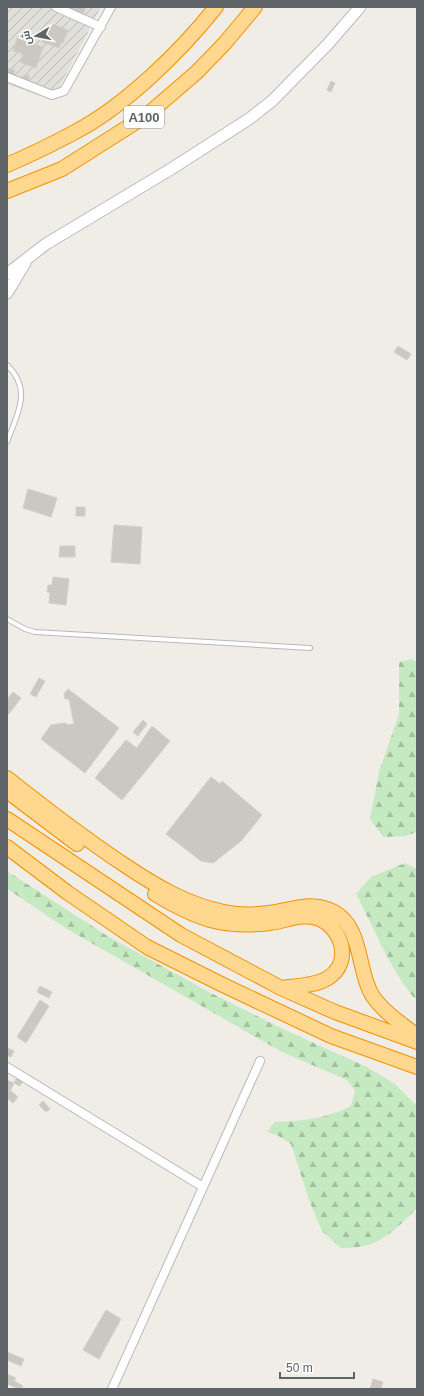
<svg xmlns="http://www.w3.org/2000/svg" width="424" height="1396" viewBox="0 0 424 1396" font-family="Arial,Cairo,sans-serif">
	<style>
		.industrial { fill: url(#industrial-furrows) }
		.forest { fill: url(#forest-firs) }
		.building { fill: #cbc8c2; stroke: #d6cec4 }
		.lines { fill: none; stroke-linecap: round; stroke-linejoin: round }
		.lane-casing { stroke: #b6b9bd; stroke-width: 6 }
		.street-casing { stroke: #b6b9bd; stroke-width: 10 }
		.secondary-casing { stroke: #b7bbc0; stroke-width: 13 }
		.highway-casing { stroke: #f69100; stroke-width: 16 }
		.lane { stroke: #fff; stroke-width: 4 }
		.street { stroke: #fff; stroke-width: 8 }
		.secondary { stroke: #fff; stroke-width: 11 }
		.highway { stroke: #ffd78e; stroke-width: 14 }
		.labels { text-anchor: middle; stroke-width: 4; stroke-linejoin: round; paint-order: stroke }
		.shield { fill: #fff; stroke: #8e9295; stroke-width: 1 }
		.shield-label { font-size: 13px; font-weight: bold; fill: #5d6367 }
	</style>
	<defs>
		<pattern id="industrial-furrows" width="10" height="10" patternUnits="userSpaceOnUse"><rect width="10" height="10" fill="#e1dfda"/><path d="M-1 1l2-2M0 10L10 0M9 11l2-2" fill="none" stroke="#bab8b5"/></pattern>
		<pattern id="forest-firs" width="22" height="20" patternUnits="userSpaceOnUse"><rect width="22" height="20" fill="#c5e9c1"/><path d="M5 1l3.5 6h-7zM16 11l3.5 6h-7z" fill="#a3c0a1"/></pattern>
	</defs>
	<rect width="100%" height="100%" fill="#f0ede6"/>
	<path class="industrial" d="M7,7H101L58,90L47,96H41L7,84Z"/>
	<path class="forest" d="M412,659L417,662V832L405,836L383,837L370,819L379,772L399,714V662Z
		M405,863L417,869V998L415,999C389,967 375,930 356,894L371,877Z
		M7,871L109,937L209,992L283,1029L367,1067L395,1084L417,1106V1208C392,1233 378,1249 341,1248L322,1231L309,1200L291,1144L277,1135L267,1132L275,1122C302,1121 326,1119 351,1106L355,1091L347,1080L282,1052L67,929L9,890L7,887Z"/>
	<path class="building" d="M67,7H86L83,14Z
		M50,23L68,30L63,43L61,42L59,48L42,42Z
		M17,38L43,47L36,68L20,62L23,54L13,51Z
		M7,68L15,70L13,78L7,76Z
		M23,75H29V81H23Z
		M331,81L335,83L331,92L327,90Z
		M398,346L411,354L407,360L394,352Z
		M28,489L57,498L51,517L23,508Z
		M76,507H85V516H76Z
		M114,525L142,527L140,564L111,562Z
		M60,546H75V557H59Z
		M53,577L69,579L66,605L49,603L50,593L47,592L48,585H52Z
		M39,678L45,681L36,697L30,694Z
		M68,689L119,728L85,773L41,739L51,725L65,723L68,725L74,724L69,699H65L64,694Z
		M13,692L21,698L9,714L7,713V699Z
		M143,720L147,724L138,736L133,732Z
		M152,726L170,741L122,800L95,778L126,740L137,748Z
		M211,777L220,784L222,781L262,815L241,841L213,863L201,861L166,834Z
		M40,986L52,992L49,998L37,992Z
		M40,1000L49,1006L26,1043L17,1037Z
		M7,1048L14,1051L11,1057L7,1055Z
		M17,1077L23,1080L20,1086L14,1083Z
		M7,1080L14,1083L10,1091L7,1090Z
		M10,1090L18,1097L13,1103L7,1098V1094Z
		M43,1101L50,1109L46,1112L39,1105Z
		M106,1310L121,1319L99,1359L83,1350Z
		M7,1352L24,1359L21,1366L7,1360Z
		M7,1374L16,1378L14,1381L23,1386L21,1389L7,1384Z
		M373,1379L383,1382L381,1389H370Z"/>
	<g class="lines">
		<defs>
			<path id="lane" d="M7,365C33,390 17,414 7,442
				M7,619L25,629L35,632L310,648"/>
			<path id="street" d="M56,7L101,27
				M7,77L52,95L64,91L111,7
				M7,1067L203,1187
				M112,1389L260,1061"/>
			<path id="secondary" d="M7,274L46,244L171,169L249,119L272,101L328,44L360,7
				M7,293L25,263"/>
			<path id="highway" d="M7,165C30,155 53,144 75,132C125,106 181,51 216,7
				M7,191L62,169L147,115L197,72L225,43L255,7
				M7,778C46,809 85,839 126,866C156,886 188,905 224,912C239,915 254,915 269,913C292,910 312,900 334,912C363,928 357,970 372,995C383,1012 402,1024 417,1036
				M7,791L77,844
				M7,819L181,935L281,988L335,1012L417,1042
				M7,847L68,893L147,947L223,985L331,1036L417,1067
				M155,894C195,918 222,929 270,923C286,921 301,913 317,918C342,927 353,962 328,978C316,986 295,986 281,988"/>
		</defs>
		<use href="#lane" class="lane-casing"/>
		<use href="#street" class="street-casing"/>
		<use href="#secondary" class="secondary-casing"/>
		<use href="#highway" class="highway-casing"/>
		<use href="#lane" class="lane"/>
		<use href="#street" class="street"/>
		<use href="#secondary" class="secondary"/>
		<use href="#highway" class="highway"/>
	</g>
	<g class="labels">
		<rect class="shield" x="124" y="106" width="40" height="22" rx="3"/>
		<g class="shield-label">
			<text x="144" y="122">A100</text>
		</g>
	</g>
	<rect width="424" height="1396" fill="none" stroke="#5d6367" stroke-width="16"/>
	<g transform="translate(36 36) rotate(260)" stroke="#ffffff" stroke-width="3" paint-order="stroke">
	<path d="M0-3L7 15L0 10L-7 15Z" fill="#5d6367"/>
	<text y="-6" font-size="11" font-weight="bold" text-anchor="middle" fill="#5d6367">ش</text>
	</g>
	<path d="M280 1372v6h74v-6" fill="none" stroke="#5d6367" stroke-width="2"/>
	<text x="286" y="1372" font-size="12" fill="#5d6367" stroke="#ffffff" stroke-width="3" paint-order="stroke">50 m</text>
</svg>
